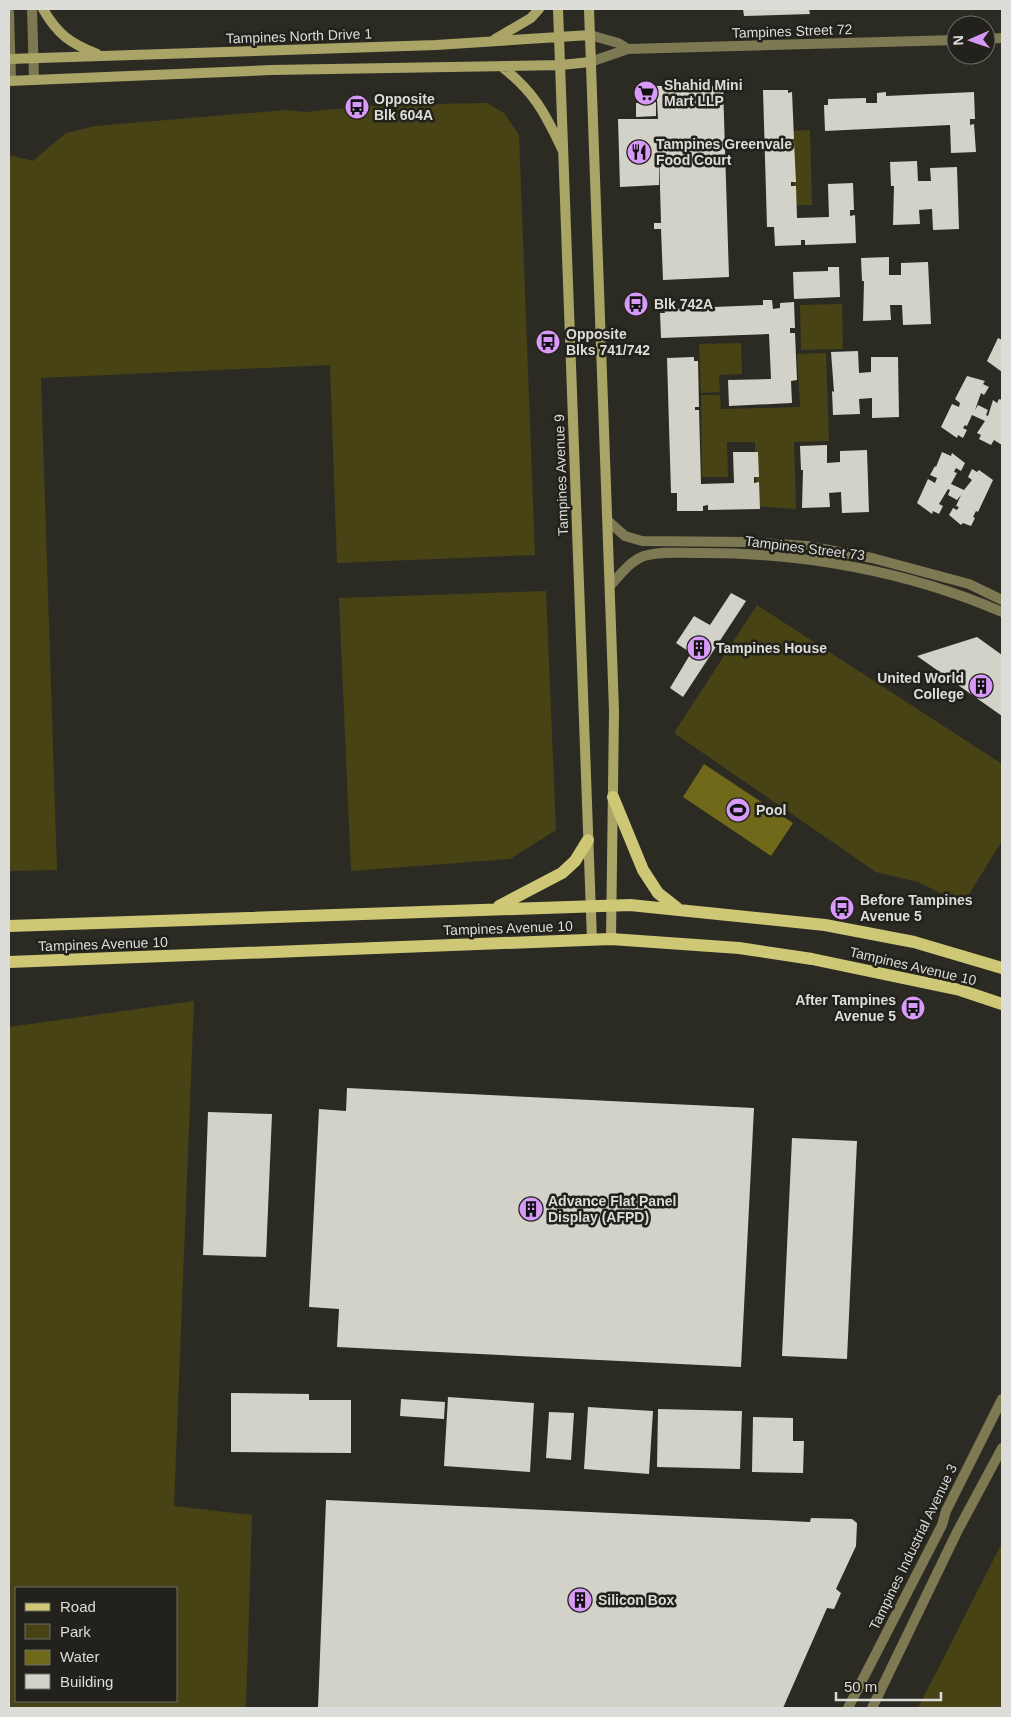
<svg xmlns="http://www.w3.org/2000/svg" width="1011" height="1717" viewBox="0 0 1011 1717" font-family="Arial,sans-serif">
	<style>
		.green { fill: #474315; fill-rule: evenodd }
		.water { fill: #70691a }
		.building { fill: #d2d2c9 }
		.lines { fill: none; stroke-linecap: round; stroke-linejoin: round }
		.street { stroke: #7c7953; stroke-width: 10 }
		.secondary { stroke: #aaa567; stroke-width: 10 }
		.primary { stroke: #cec776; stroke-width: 12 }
		.labels { text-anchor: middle; stroke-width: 5; stroke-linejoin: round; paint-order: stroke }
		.street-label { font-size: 14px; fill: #dcdcd8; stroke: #22211b }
		.poi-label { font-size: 14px; font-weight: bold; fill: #dcdcd8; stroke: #22211b; text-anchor: start }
	</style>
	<rect width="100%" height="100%" fill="#2b2b24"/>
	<path class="green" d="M487,103L504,113L519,135L535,555L337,563L330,365L41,378L57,870L9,871V155L33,161L66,133L95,126L287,110L305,112L381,105Z
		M810,130L812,205H794L792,131Z
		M842,304L843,349L801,350L800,305Z
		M741,343L742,374L719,375L720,392L701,393L699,344Z
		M826,353L829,441L794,442L796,509L757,506L755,442H727L728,477H702L701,395H720L721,409L800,407L797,354Z
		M546,591L556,830L510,859L351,871L339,598Z
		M757,605L1002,764V841L963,904L918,882L876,872L674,733Z
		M194,1001L174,1506L252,1515L246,1708H9V1027ZM176,1588V1701H16V1588Z
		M1002,1543V1708H918Z"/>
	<path class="water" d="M704,764L793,823L771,856L683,797Z"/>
	<path class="building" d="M743,9H809L810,14L744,16Z
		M656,86H723L729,277L663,280L661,229H654V223H661L659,151V185L620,187L618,119H658L657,100L636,101V87Z
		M763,90H788V93L792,92L794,139H789L790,143L794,142L796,182H791V186H796L797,218L829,217L828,184L853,183L854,210H850V216L855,215L856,243L805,245V240H801V245L775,246L774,227H767Z
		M886,92V96L974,92L975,119H970V125L974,124L976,152L951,153L950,125L825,131L824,105H828V99L866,98V103H877V93Z
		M656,102V116L636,117V103Z
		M917,161L918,181H931L930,168L957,167L959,229L933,230L932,209L919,210L920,224L893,225L894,186H891L890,162Z
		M889,257V275H901V263L928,262L931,324L903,325L902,305H890L891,320L863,321L864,281H862L861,258Z
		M828,267H839L840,297L794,299L793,272L828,271Z
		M763,300H772L773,309L780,308V303L794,302L795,328H790V333H795L797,380L791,381L792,403L729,406L728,380L771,379L769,334L661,338L660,313H665L664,309L763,305Z
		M998,338L1002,340V372L987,361Z
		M858,351L859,373L871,372V357H898L899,417L872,418V398L859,399L860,414L833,415L832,391L834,392L831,352Z
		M694,357V361H698L699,407H695V410H699L701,484L734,483L733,452H758L759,477H754V483L759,482L760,509L708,510V505L703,506V511H677V493H671L667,358Z
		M967,376L985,381L983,384L989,387L984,395L981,393L975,410L978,405L988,410L986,415L988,416L993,400L997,403L999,399L1002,400V445L994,440L991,445L979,439L981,435L977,433L985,421L972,415L967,426L965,425L963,428L967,430L963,438L958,435L957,438L941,427L952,404L959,407L960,403L955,399Z
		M827,445V463L840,462V451L867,450L869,512L842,513L841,492L829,493L830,507L802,508L803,470H801L800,446Z
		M942,452L951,456L952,453L965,463L961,471L956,468L954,472L957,473L951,484L964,490L972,480L968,477L972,469L977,472L979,470L993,480L978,512L976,511L973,517L975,518L971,526L963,523L961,525L949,515L953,508L957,510L959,507L956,506L961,495L957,500L948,495L950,490L948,489L939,504L943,506L939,514L933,511L932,514L917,503L928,479L935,483L937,478L930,475L935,466L936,467Z
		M731,593L746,601L683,697L670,688L691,653L676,643L694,616L710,625Z
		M977,637L1002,655V716L917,656Z
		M347,1088L754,1108L741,1367L337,1347L339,1309L309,1307L319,1109L346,1111Z
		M208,1112L272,1114L266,1257L203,1255Z
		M792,1138L857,1141L847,1359L782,1356Z
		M231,1393L309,1394V1400H351V1453L231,1452Z
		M448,1397L534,1403L530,1472L444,1466Z
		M401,1399L445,1402L444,1419L400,1416Z
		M588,1407L653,1411L649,1474L584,1469Z
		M658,1409L742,1411L740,1469L657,1467Z
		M549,1412L574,1413L571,1460L546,1458Z
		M753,1417L793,1418V1441H804L803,1473L752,1472Z
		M326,1500L810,1522L811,1518L852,1519L857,1523L856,1546L836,1589L841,1593L834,1609L827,1608L783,1708H318Z"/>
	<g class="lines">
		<path class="street" d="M32,9L34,80
			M9,13L11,81
			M590,35L618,43L628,49
			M986,39L1002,38
			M590,62L628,49L956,40
			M608,521L625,536L642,541L746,542L807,546L872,558L969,584L1002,600
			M610,586C620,575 630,561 644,556C660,551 681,553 697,553C800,552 908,571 1002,612
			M848,1708L942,1525L946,1511L1002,1399
			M872,1708L957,1532L1002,1448"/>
		<path class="secondary" d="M43,9C58,35 70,43 97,54
			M558,9L592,940
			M589,9L614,711L611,939
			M495,39L531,18L539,9
			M9,59L436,45L590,35
			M501,66C534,92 544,111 562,149
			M9,81L271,70L561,65L590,62"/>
		<path class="primary" d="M613,797L643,870L658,893L677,908
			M499,906L562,873L575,861L588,840
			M9,926L630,905L825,925L914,942L1002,968
			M9,962L611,939L739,948L812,959L960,990L1002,1004"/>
	</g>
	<defs>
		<symbol id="supermarket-disc" viewBox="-11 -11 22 22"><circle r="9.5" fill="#d89af8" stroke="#22211b"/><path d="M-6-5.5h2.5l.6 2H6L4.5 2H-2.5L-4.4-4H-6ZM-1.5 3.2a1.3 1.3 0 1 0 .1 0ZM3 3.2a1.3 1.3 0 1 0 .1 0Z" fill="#111"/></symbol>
		<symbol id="bus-disc" viewBox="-11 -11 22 22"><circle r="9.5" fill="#d89af8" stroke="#22211b"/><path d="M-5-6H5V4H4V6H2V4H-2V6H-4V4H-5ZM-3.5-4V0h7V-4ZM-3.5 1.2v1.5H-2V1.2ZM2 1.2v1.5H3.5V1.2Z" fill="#111"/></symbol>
		<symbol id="restaurant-disc" viewBox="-11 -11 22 22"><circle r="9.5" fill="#d89af8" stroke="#22211b"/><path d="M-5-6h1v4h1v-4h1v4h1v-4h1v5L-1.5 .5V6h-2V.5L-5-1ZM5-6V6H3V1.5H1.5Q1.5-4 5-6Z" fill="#111"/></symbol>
		<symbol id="building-disc" viewBox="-11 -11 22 22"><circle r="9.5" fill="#d89af8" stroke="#22211b"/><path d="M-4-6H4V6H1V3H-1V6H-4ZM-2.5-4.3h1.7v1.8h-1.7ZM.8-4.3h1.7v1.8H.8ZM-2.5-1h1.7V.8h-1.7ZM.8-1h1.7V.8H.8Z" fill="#111"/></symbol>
		<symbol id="stadium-disc" viewBox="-11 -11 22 22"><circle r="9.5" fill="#d89af8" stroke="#22211b"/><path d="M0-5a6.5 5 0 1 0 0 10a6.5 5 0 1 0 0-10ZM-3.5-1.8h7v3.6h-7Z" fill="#111"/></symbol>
	</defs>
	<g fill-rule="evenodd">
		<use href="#supermarket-disc" x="632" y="79" width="28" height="28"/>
		<use href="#bus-disc" x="343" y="93" width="28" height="28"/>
		<use href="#restaurant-disc" x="625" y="138" width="28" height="28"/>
		<use href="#bus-disc" x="622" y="290" width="28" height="28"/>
		<use href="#bus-disc" x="534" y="328" width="28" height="28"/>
		<use href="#building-disc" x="685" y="634" width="28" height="28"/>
		<use href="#building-disc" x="967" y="672" width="28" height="28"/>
		<use href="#stadium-disc" x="724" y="796" width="28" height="28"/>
		<use href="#bus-disc" x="828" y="894" width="28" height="28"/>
		<use href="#bus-disc" x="899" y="994" width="28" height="28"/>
		<use href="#building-disc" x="517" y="1195" width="28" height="28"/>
		<use href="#building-disc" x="566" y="1586" width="28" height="28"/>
	</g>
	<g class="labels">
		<g class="street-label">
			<text transform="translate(792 31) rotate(-2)" y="5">Tampines Street 72</text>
			<text transform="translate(299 36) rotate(-2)" y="5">Tampines North Drive 1</text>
			<text transform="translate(561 475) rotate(-92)" y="5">Tampines Avenue 9</text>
			<text transform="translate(805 548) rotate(7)" y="5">Tampines Street 73</text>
			<text transform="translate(508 928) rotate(-2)" y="5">Tampines Avenue 10</text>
			<text transform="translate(103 944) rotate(-2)" y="5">Tampines Avenue 10</text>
			<text transform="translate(913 966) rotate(13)" y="5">Tampines Avenue 10</text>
			<text transform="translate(913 1547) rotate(-64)" y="5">Tampines Industrial Avenue 3</text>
		</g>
		<g class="poi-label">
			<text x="664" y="90">Shahid Mini<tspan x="664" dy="16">Mart LLP</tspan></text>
			<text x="374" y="104">Opposite<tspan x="374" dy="16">Blk 604A</tspan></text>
			<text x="656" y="149">Tampines Greenvale<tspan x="656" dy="16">Food Court</tspan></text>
			<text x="654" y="309">Blk 742A</text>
			<text x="566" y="339">Opposite<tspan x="566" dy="16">Blks 741/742</tspan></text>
			<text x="716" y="653">Tampines House</text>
			<text x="964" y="683" text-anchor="end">United World<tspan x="964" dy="16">College</tspan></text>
			<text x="756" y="815">Pool</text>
			<text x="860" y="905">Before Tampines<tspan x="860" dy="16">Avenue 5</tspan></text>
			<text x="896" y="1005" text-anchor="end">After Tampines<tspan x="896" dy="16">Avenue 5</tspan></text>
			<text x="548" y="1206">Advance Flat Panel<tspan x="548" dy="16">Display (AFPD)</tspan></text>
			<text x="598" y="1605">Silicon Box</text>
		</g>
	</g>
	<rect width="1011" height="1717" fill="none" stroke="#dcdcd8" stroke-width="20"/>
	<rect x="15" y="1587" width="162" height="115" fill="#22211b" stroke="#6c6c67"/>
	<rect x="25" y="1603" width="25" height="8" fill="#cec776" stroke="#6c6c67"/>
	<text x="60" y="1612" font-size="15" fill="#dcdcd8">Road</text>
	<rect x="25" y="1624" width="25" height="15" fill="#474315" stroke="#6c6c67"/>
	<text x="60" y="1637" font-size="15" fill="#dcdcd8">Park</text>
	<rect x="25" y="1650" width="25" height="15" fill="#70691a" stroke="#6c6c67"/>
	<text x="60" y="1662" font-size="15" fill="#dcdcd8">Water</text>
	<rect x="25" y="1674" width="25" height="15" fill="#d2d2c9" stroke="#6c6c67"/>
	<text x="60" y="1687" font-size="15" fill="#dcdcd8">Building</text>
	<g transform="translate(971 40) rotate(268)"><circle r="24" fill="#22211b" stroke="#6c6c67"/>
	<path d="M0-4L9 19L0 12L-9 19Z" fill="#d89af8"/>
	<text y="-8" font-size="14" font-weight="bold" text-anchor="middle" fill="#dcdcd8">N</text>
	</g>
	<path d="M836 1692v8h105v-8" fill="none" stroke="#dcdcd8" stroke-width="2.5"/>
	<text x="844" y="1692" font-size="15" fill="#dcdcd8" stroke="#22211b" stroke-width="4" paint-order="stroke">50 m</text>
</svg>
